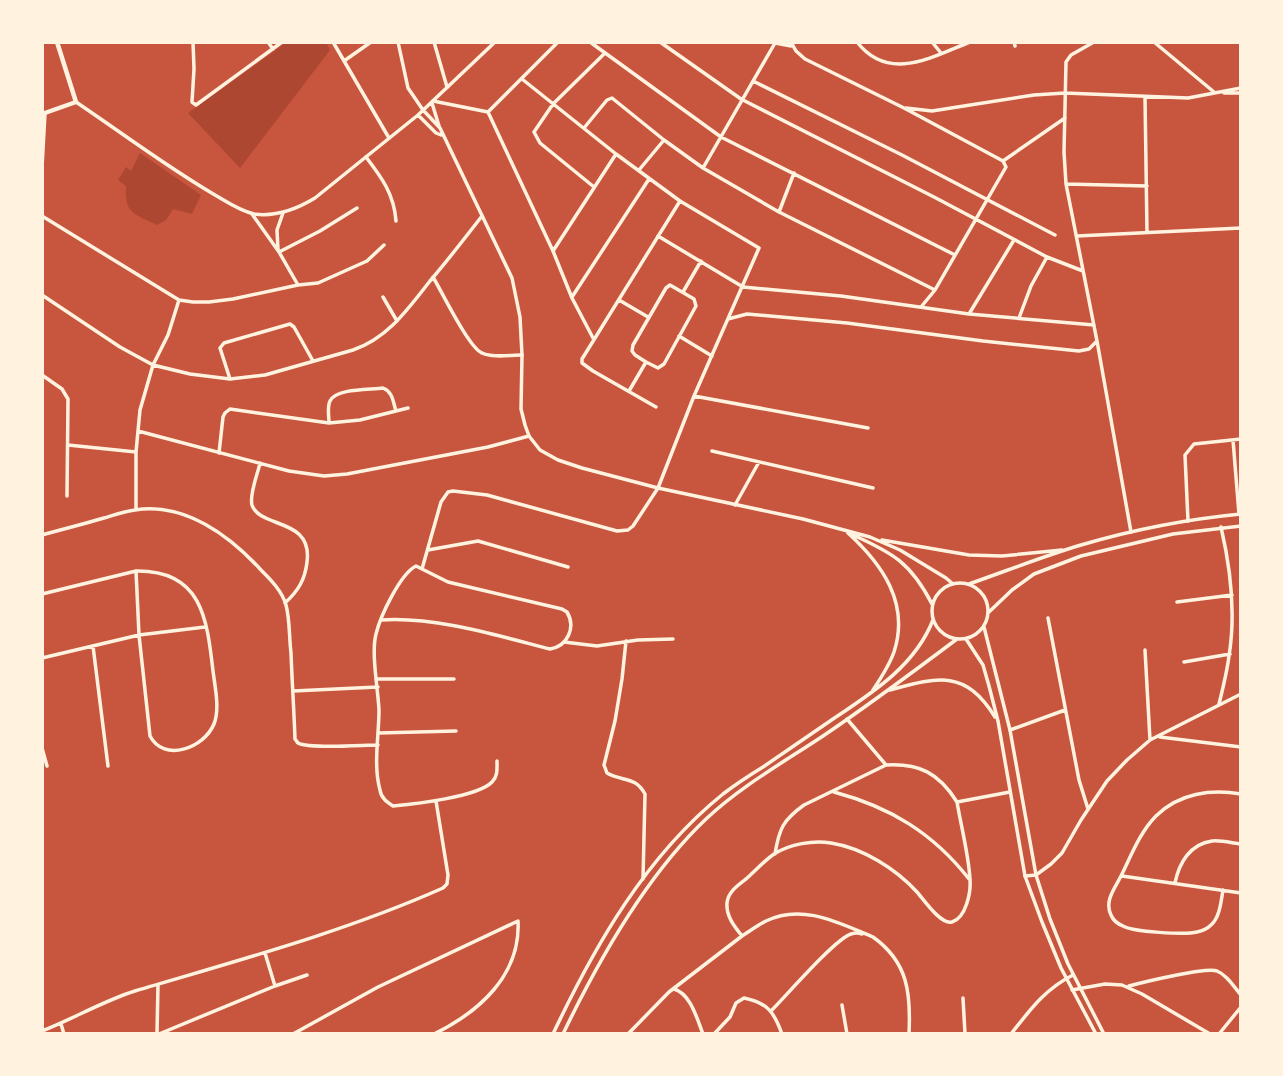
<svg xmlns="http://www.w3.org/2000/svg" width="1283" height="1076" viewBox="0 0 1283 1076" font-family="Manrope,sans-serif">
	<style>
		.green { fill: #ae4732 }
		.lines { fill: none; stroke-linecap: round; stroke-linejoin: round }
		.minor { stroke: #fff3e0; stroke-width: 3.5 }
		.tertiary { stroke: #fff3e0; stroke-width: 3.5 }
		.secondary { stroke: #fff3e0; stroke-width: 4.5 }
	</style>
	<rect width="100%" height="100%" fill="#c8553d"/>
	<path class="green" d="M287,42H326L330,50L240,168L188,113Z
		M140,153L201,195L192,214L173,209L166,220L157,225C135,214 124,214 126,186L118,180L126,167L131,171Z"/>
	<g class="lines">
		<path class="minor" d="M193,42L194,69L192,102L196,105L282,42
			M268,42L273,49
			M333,42L389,138
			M398,42L408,88L423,110
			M434,42L447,87
			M590,42L721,137L955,255
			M660,42L741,99L934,197L1047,257L1083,271
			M791,42L796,51L805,59L904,108L1003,161L1006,167L935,290L921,307
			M932,42L941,53
			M1014,42L1015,46
			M1094,42L1071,55L1066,62L1064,152L1066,184L1097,341L1131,532
			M1154,42L1214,92
			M775,43L791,46
			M344,61L371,42
			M753,81L902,155L1055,235
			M1224,93H1241
			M1145,97L1147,233
			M433,101L488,112L558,42
			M906,108L932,111L1034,95L1065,93L1188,98L1241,88
			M488,112L553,251L572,298L593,338
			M584,128L607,100L612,98L664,140L703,168L779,212L935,290
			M366,157C382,178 394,194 396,221
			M1003,161L1065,118
			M42,168L45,113
			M703,168L775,43
			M639,170L664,140
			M1066,184L1147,186
			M594,187L540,143L534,132L553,104L604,54
			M779,212L794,173
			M252,214L279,252L298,285
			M42,216L179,300L193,302H209L233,299L298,285L318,283L367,261L384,245
			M658,236L743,287L841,296L969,314L1094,325
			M1077,236L1241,228
			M278,250L277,230L283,213
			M553,251L616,154
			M279,252L320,231L357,208
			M433,277C442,292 469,348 482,353C493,358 510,355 522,355
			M683,292L701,261
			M42,295L120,347L153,365L190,374L230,379L265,375L353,350C388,338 408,309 430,281C448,260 465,238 482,216
			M383,297L397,321
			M572,297L649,179
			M619,300L648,317
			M969,314L1014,240
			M1019,318L1031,286L1047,257
			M728,319L747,314L847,323L983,341L1079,351L1089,349L1097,341
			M679,336L712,356
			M42,375L62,389L68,399L67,496
			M230,379L220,348L224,343L290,324L294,327L313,361
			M629,391L646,362L658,368L664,364L696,306L694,299L670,285L666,288L633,345L632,351L635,355L646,362
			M694,396L868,428
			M656,407L593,371L582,363V359L680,201
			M329,423C329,416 327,407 330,401C336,388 371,390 383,388C393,392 393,402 396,411
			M138,431L289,471L324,476L347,474L488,447L529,436
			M1233,440L1239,514
			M68,445L136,452
			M712,451L873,488
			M219,453L223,417L225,413L230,409L329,423L360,420L408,408
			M260,463C258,473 249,495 252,505C260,529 313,517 307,562C305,580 298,591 285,603
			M735,505L759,462
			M136,510V452L140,410L153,365L168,335L179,300
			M1188,521L1185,455L1194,444L1241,439
			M42,535C63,529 84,524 104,518C114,515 125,511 135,510C185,502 230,536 261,570C271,580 282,591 286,605C290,620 289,637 291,653C292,681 294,710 295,739C296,740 297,742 298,743C308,749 363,745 378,745
			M428,550L478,541L568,567
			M422,569L441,502L448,492L453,491L487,495L617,531L628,530L633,526L658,488L694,396L759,248L680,201L616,154L522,79
			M42,594L136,571C202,570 207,619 213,671C215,687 220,709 214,724C204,748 164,763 150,736L139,635L136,571
			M1177,602L1232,595
			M1048,618L1079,780L1088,809
			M381,620C433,616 499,636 550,649C568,646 576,627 567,612L562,609L448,582L416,566C400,574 380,617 376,634C371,653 378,689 379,710C379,736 373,765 380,790C381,798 387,802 393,806C414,804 478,797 492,782C498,776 497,769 497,761
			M626,641L622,679L615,721L604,765L607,773C623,782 635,776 645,794L643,879
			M564,642L597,646L638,640L673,639
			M93,646L108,766
			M1145,650L1150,740
			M42,658L139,635L205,627
			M1184,662L1230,654
			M377,679H454
			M293,691L378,687
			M1219,704C1223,688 1227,672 1229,656C1236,613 1231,570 1221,527
			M1010,730L1065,710
			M378,733L456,731
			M1160,737L1241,747
			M42,748L47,766
			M886,765C919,763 939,773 957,802
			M834,792C890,807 933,833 969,879
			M775,854C779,829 783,820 804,805L886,765L847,719
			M1025,876L1036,875L1051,864L1062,853L1081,820L1107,781L1127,760L1150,740L1241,694
			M1122,876L1241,893
			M1175,883C1179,863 1190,844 1212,841C1221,840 1232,843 1241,844
			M1223,890C1221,901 1220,917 1211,925C1208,928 1202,931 1197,932C1185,935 1133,932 1123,926C1118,924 1113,920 1111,915C1104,901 1115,888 1121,876C1131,856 1140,832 1156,816C1179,793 1211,789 1241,794
			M873,937C839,923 802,903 766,921C758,925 750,931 742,936C734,926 726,916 727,903C728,892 738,885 746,879C755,871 764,861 774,854C790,844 813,840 831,843C863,848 896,869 917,892C924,900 941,925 952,922C966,918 971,892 970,880C969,856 961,826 957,802L1010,792
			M873,937C908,962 911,993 909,1034
			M265,953L275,986
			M1129,986C1144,982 1206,967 1217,971C1227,975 1234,987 1241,995
			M674,989C691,994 697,1019 703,1034
			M1072,990L1105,984L1122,985L1142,994L1210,1034
			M963,998L965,1034
			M842,1005L847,1034
			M771,1011C786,996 835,939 851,934C854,933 859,933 862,934
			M61,1024L64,1034
			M42,1031C73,1019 103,1001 135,991C239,960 344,932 443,888L447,884L448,875L436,801
			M157,1034L158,985
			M159,1034L275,986L307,975
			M293,1034L378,987L518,921C521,975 479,1012 434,1034
			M628,1034L669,992L742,936
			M714,1034L730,1017L736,1003L744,998C768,1003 774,1012 782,1034
			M1011,1034C1030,1010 1045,989 1073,975
			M1219,1034L1241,1007"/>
		<path class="tertiary" d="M857,42C889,83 932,57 970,42
			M76,102C122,133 167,167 215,195C227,202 240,211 254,214C276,217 297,209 315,198L418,115L495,42
			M432,103L439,126
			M423,110L440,128L512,278L520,317L522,355L521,409L525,425L529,436L540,450L558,460L582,468L658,488L803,519L870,537L900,550L946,578L953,584
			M418,115L436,133L441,135
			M848,533C882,564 910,603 894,652C889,666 881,678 873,690
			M853,535C893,553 911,563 932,604
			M882,540L969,555L1002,556L1062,550
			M932 611a28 28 0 1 1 56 0a28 28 0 1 1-56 0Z
			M969,584C1006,571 1044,556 1081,545C1132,530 1189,519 1241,514
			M989,612L1012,590L1034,574L1081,556L1173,534L1241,526
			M984,627L1010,730L1036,875L1050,919L1068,964L1104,1034
			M966,639L983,665L989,686L998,721L1025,876L1042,922L1061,968L1096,1034
			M890,690C938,677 965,669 995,717
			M553,1034C595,945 646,856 723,794C736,784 750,775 763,767C786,751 810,735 833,719C872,693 915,666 933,620
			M563,1034C598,961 647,875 706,819C741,786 784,762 823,736C869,705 913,672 957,639"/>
		<path class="secondary" d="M42,114L76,102L57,42"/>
	</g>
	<rect width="1283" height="1076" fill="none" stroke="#fff3e0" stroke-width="88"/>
</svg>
